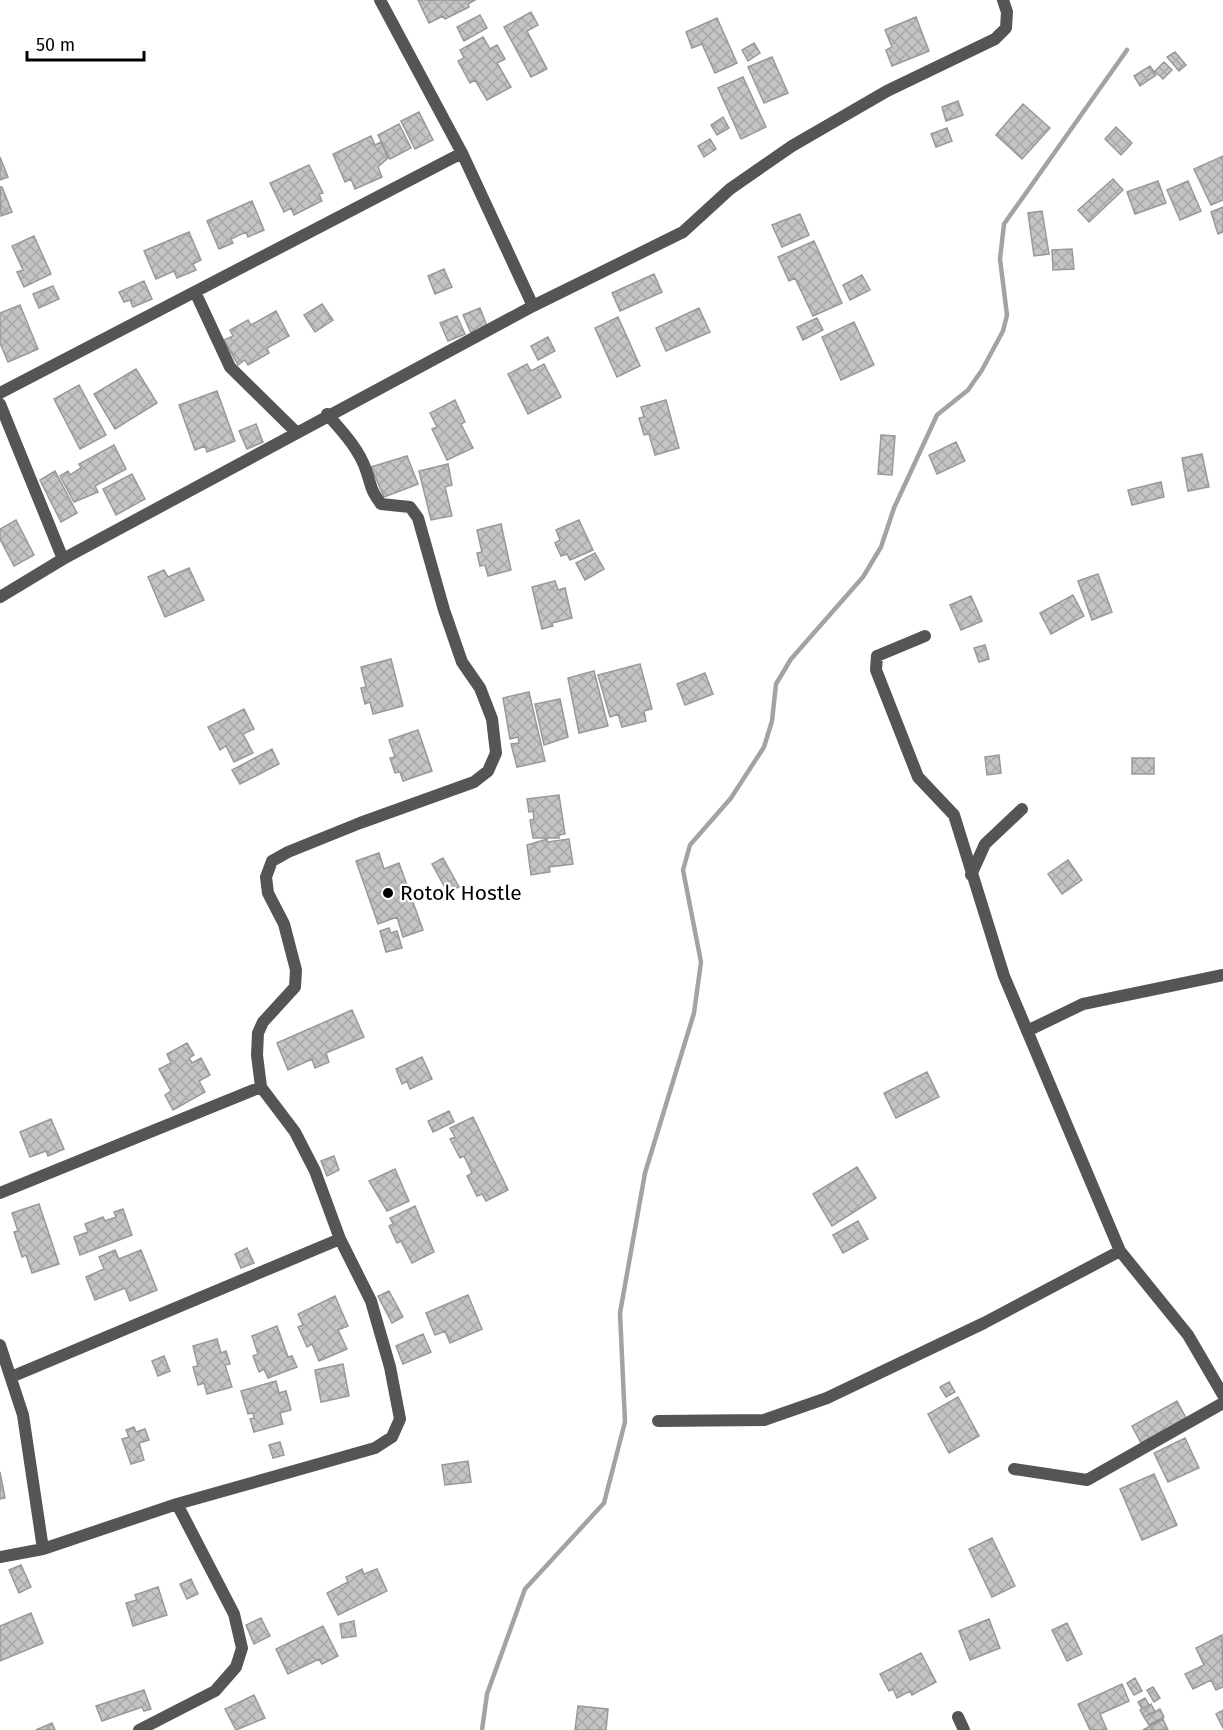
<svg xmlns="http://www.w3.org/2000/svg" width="1223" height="1730" viewBox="0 0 1223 1730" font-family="'Fira Sans',sans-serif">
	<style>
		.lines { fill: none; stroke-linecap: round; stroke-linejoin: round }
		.stream { stroke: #a3a3a3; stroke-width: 4.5 }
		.building { fill: url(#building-cross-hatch); stroke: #999; stroke-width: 1.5 }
		.minor { stroke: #555; stroke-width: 12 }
		.poi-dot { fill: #000; stroke: #fff; stroke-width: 2 }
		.labels { text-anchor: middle; stroke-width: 4.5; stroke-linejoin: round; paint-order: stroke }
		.poi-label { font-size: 21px; fill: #000; stroke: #fff; text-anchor: start }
	</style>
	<defs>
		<pattern id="building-cross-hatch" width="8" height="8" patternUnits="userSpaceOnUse" patternTransform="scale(1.5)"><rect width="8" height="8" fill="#c4c4c4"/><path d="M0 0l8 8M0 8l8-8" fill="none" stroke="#a7a7a7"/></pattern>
	</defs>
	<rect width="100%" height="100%" fill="#fff"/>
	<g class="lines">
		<path class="stream" d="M482,1730L487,1694L525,1589L604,1503L625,1422L620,1313L645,1173L694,1013L701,962L683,870L690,845L731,798L764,747L772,721L776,684L791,659L863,577L881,547L894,508L937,415L968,390L982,370L1003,331L1007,315L1000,259L1004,224L1127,50"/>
	</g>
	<path class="building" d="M418,0H475L468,4L469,7L445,19L443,16L429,23Z
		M531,12L538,25L527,31L547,69L531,77L504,27Z
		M480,15L487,28L464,41L457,27Z
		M916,17L929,51L892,66L886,50L892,47L885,30Z
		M717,18L737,63L715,73L702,44L692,48L686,32Z
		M483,37L490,49L497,45L505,59L497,63L511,87L487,100L475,80L470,83L458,61L464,58L460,50Z
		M754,43L760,53L748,61L742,50Z
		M1175,52L1186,65L1179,71L1167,57Z
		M772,57L788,93L764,103L748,67Z
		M1164,62L1172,70L1163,79L1155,71Z
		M1150,66L1156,75L1140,86L1134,76Z
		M743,77L766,127L741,139L718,88Z
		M958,101L963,115L946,121L942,107Z
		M1023,104L1050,128L1022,159L996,135Z
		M419,112L433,140L415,149L401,121Z
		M723,117L729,128L717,135L711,125Z
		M399,124L411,148L390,159L378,135Z
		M1116,127L1132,143L1121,155L1105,139Z
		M947,128L952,141L936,147L931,134Z
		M371,136L375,145L381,142L388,158L378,167L382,177L355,189L351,179L345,182L333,154Z
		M710,139L716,149L704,157L698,146Z
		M1223,156V200L1211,205L1194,169Z
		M0,157L8,177L0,180Z
		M309,165L323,193L319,194L322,201L294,215L291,208L284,212L270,183Z
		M1113,179L1123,190L1089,222L1078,210Z
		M1158,181L1166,203L1135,214L1127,192Z
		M1188,181L1201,211L1180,220L1167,190Z
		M0,187H2L12,212L1,216Z
		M252,201L264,230L248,237L246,232L231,239L233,243L219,249L207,221Z
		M1223,207V232L1218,234L1211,212Z
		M1042,211L1049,254L1034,256L1028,213Z
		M800,214L809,235L782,247L772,225Z
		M189,232L201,260L193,264L196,270L177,278L174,271L156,279L144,251Z
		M34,236L51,274L24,287L17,272L23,270L12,246Z
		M814,241L842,303L813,316L795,278L789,281L778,257Z
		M1072,249L1074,269L1053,270L1052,250Z
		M444,269L452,287L435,294L428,276Z
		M654,274L662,292L620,311L612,293Z
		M862,275L870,290L850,300L843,285Z
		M144,281L152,299L133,307L130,300L124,302L119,292Z
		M53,286L59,299L39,308L33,294Z
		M322,304L333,320L315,332L304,315Z
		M20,305L38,349L8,362L0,343V313Z
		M480,308L487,326L471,333L463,315Z
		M699,308L710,332L666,351L656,328Z
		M276,311L289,336L267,348L269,353L248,365L245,360L238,365L224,340L233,336L230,330L248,320L251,325Z
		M457,316L465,334L448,341L440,323Z
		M618,317L640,366L617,377L595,328Z
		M817,318L823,330L803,340L797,327Z
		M854,322L874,365L841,380L822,337Z
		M548,337L555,351L538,360L531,346Z
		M527,364L531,371L544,364L561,397L528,414L508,374Z
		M136,369L157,403L115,429L94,394Z
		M79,385L106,435L80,449L54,399Z
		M217,391L235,441L207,452L205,446L195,450L179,405Z
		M455,400L465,422L461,424L473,448L447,460L432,429L437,427L430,413Z
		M666,400L679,448L655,455L649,434L644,435L639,418L644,417L641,407Z
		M256,424L263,442L247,449L239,431Z
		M881,435L895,436L892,475L878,474Z
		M956,442L965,461L937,474L929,455Z
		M114,445L126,469L95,486L98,492L74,502L60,476L68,471L70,475L81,468L79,464Z
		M1202,454L1209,487L1188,491L1182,458Z
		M407,456L418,484L384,497L371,467Z
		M448,464L452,485L445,487L452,516L431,520L419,471Z
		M55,471L77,513L61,522L40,480Z
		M132,474L145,499L116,515L103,489Z
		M1161,482L1164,497L1132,505L1128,490Z
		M16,520L34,555L14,566L0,539V529Z
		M579,520L593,550L570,560L567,554L561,556L555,543L560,540L556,530Z
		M501,524L511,570L488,576L485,565L480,566L477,553L482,552L477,530Z
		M595,553L604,569L585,580L576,563Z
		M189,568L204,600L165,617L148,577L164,570L168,577Z
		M1098,574L1112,612L1092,620L1078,581Z
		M555,581L558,590L565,588L572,618L552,623L553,626L542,629L532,587Z
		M1073,595L1084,616L1051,634L1040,613Z
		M971,596L982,621L961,630L950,605Z
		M985,645L989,659L979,662L974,648Z
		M391,659L403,706L373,714L370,702L365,704L361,688L366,687L361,667Z
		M640,664L652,709L644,711L646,721L622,727L618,714L610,717L598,675Z
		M594,671L608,726L579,733L568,678Z
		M705,673L713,694L685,705L677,684Z
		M529,692L545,761L517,767L511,744L519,743L518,737L510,739L503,698Z
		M560,699L568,737L544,745L535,704Z
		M244,709L254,729L243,734L253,753L234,762L226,746L220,750L208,727Z
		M418,730L432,771L403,781L400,772L395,773L390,758L395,757L389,740Z
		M272,749L279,764L240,784L232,770Z
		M999,755L1001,773L987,775L985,757Z
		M1132,758H1154V774H1132Z
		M559,795L565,834L559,835V838H533L530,820L534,819L533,811L529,812L527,799Z
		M547,839V842L569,839L573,864L549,867L550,872L531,875L527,845Z
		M379,853L384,869L399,863L423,930L403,937L397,917L378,924L356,861Z
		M443,858L459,887L448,893L432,864Z
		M1068,860L1082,880L1062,894L1048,874Z
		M389,928L391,933L397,931L402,948L386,952L380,931Z
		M352,1010L364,1037L326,1053L329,1062L315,1068L312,1059L288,1070L277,1043Z
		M187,1043L194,1055L189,1058L192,1063L201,1058L210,1075L199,1081L205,1092L173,1110L165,1095L171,1091L159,1069L171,1063L167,1054Z
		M422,1057L432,1079L410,1089L407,1081L402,1084L396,1069Z
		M927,1072L939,1097L896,1118L884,1093Z
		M449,1111L454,1122L433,1132L428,1121Z
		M473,1117L508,1190L486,1201L482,1194L477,1196L467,1176L472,1173L464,1156L460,1158L450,1139L455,1137L450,1128Z
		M51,1119L64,1149L48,1156L46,1151L30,1157L20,1132Z
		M334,1156L339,1170L327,1176L321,1161Z
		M857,1167L876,1198L832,1226L813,1194Z
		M395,1169L409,1201L387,1211L369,1181Z
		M39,1204L59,1264L32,1273L26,1255L22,1257L14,1232L18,1231L12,1213Z
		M415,1206L434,1252L412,1263L401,1241L397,1243L389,1226L393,1224L390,1218Z
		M123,1209L132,1235L80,1255L74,1237L88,1232L85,1224L103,1217L105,1221L116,1217L114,1212Z
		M858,1221L868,1239L843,1253L833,1235Z
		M247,1248L254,1263L241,1268L235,1254Z
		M115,1250L119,1259L141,1250L157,1290L130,1301L125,1288L95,1300L86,1277L104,1269L99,1257Z
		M389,1291L403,1317L392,1323L378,1296Z
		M468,1295L482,1329L450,1343L445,1331L435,1335L426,1313Z
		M335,1296L348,1326L338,1330L347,1349L319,1361L312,1344L307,1347L298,1327L303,1325L298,1314Z
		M277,1326L288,1357L292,1356L297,1367L268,1378L264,1369L259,1372L253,1356L258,1354L252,1336Z
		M423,1334L431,1352L403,1364L396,1346Z
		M217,1339L221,1353L226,1351L230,1364L225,1365L232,1387L207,1394L204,1383L198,1385L193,1367L198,1366L193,1346Z
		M164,1356L170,1371L158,1376L152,1361Z
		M343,1364L349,1396L321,1402L315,1370Z
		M276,1381L279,1393L286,1391L291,1410L280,1413L283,1424L254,1432L250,1419L254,1418L253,1413L248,1414L241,1391Z
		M949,1382L955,1392L946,1397L940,1387Z
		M958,1397L979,1436L949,1453L928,1414Z
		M1177,1401L1186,1418L1141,1443L1132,1426Z
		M134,1427L136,1432L145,1429L149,1440L139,1443L144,1460L131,1464L122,1439L129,1437L126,1430Z
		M1185,1438L1199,1468L1168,1482L1154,1453Z
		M280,1442L284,1455L273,1458L269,1445Z
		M468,1461L471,1482L445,1485L442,1465Z
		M0,1472L5,1498L0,1499Z
		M1154,1474L1177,1525L1142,1540L1120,1489Z
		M992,1538L1015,1586L992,1597L969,1549Z
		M21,1565L31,1587L19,1593L9,1570Z
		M362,1569L364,1574L377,1569L387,1591L338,1615L327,1593L348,1582L346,1577Z
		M191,1579L198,1594L187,1599L180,1584Z
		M158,1587L167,1615L133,1626L126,1603L137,1600L135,1595Z
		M31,1613L43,1643L0,1661V1626Z
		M261,1618L270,1636L254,1644L246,1625Z
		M989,1619L1000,1648L970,1660L959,1631Z
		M354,1621L356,1636L342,1638L340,1624Z
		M1067,1623L1082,1654L1067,1661L1052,1630Z
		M323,1626L338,1656L322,1664L319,1659L288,1674L276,1649Z
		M1222,1635L1223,1687L1216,1690L1211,1680L1193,1689L1185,1674L1204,1665L1196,1648Z
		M921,1653L936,1682L912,1695L910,1691L897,1698L893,1689L889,1691L880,1674Z
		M1135,1678L1142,1691L1134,1695L1127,1683Z
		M1122,1684L1129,1701L1100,1714L1107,1730H1090L1078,1704Z
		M1153,1687L1160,1698L1154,1702L1147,1690Z
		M144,1690L151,1709L144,1711L142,1707L102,1721L96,1706Z
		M254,1695L265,1718L236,1730L225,1709Z
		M1145,1698L1149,1705L1142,1709L1138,1702Z
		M1151,1704L1155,1712L1144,1717L1140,1710Z
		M578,1706L608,1709L606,1730H575Z
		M1160,1709L1164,1717L1149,1725L1144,1717Z
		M1223,1710V1728L1216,1714Z
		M1163,1719L1168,1730H1143Z
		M52,1723L55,1730H36Z"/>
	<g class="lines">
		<path class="minor" d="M380,0L462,153L533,306
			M196,294L230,367L297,433
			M0,393L462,153
			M0,404L63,559L533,306L683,232L730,189L792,146L887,91L995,39L1006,28L1007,12L1003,0
			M0,597L63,559
			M925,636L877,656L876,670L918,777L954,815L1004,976L1120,1251L1188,1335L1223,1395
			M971,875L985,844L1022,809
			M1027,1031L1083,1004L1223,975
			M0,1193L261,1087
			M0,1345L23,1415L43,1549L0,1557
			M11,1377L340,1239
			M658,1421L764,1420L827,1398L984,1323L1120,1251
			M1014,1469L1087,1480L1223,1403
			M177,1504L375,1448L392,1437L400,1419L390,1367L371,1301L340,1239L315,1171L295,1132L261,1087L257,1055L258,1033L263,1022L295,987L296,970L284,924L268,893L266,877L272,861L288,852L360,823L474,782L488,771L496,753L492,719L480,688L462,662L444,610L418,518L410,507L381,504C369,487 372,487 366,470C359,449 342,431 327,414
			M43,1549L177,1504L234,1614L242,1648L236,1667L215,1691L139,1730
			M958,1717L964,1730"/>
	</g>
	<circle class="poi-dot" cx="388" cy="893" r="6"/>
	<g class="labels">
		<g class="poi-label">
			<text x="400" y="900">Rotok Hostle</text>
		</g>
	</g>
	<path d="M27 51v9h117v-9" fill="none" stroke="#000000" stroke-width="3"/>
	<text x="36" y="51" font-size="18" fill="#000000" stroke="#ffffff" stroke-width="4.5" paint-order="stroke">50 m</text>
</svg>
